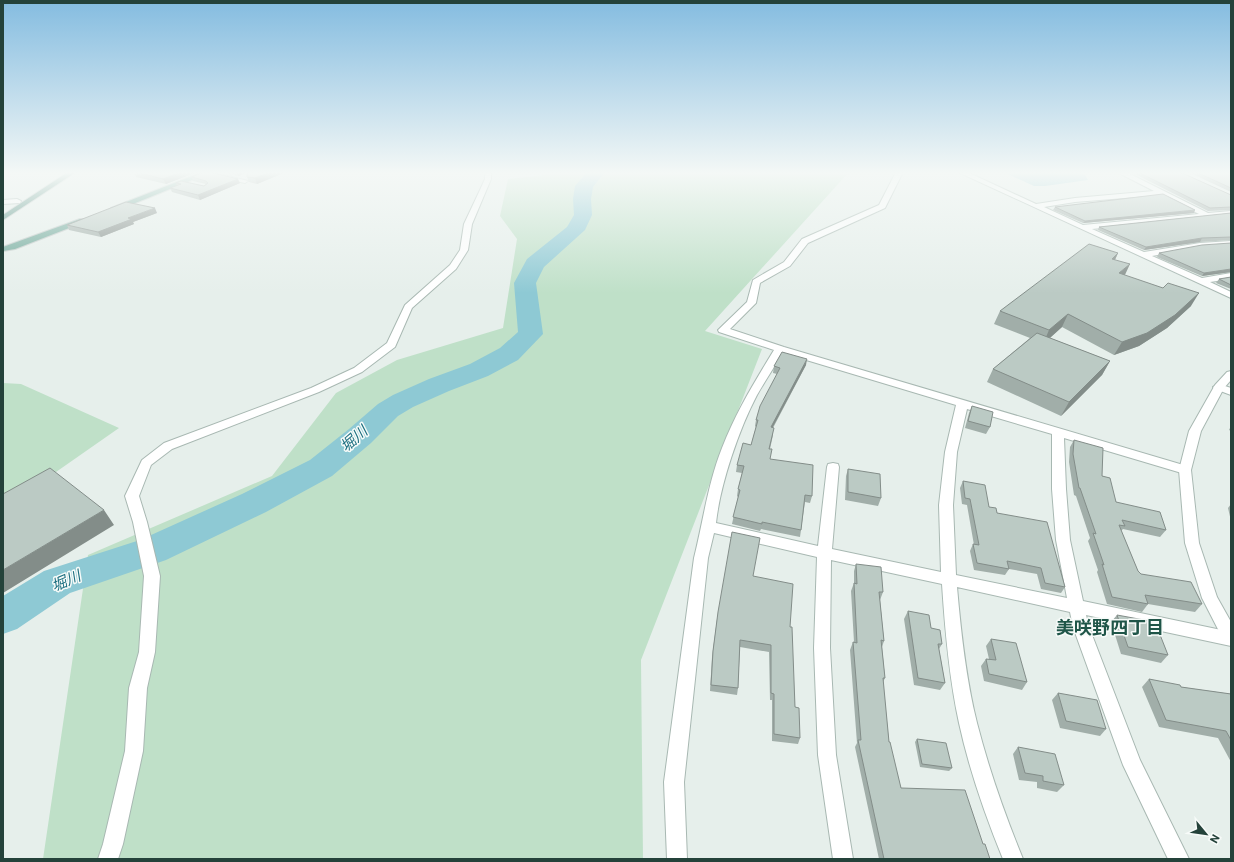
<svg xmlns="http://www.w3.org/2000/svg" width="1234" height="862" viewBox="0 0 1234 862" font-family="Roboto,'Noto Sans JP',sans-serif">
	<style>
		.green { fill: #bfe0c8 }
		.water { fill: #8ec9d4 }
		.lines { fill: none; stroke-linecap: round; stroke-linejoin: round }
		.river { fill: #8ec9d4; fill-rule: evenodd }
		.minor-casing { stroke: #a8b8b2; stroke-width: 2 }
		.tertiary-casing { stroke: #a8b8b2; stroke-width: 2 }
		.primary-casing { stroke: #c2cac8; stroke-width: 2 }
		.trunk-casing { stroke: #c2cac8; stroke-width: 2 }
		.minor { fill: #fff; fill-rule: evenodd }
		.tertiary { fill: #fff; fill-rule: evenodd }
		.primary { fill: #6aa596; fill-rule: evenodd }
		.trunk { fill: #4c8a7c; fill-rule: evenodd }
		.wall { fill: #a1aea9 }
		.shaded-wall { fill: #838d89 }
		.building { fill: #bbcac4; stroke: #838d89 }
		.labels { text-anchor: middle; stroke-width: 3; stroke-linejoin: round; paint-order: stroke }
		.water-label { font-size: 15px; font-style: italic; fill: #1c6f80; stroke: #f7fbf9 }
		.near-neighbourhood-label { font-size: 18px; font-weight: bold; fill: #1f5548; stroke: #f7fbf9 }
	</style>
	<rect width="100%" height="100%" fill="#e6efeb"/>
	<path class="green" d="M573,172H849L705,331L762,349L641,660L643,859H43L88,555L272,476L336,393L397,360L503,328L517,239L500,216L508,179Z
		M3,383L21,384L119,428L3,509Z"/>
	<path class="water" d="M1003,172H1078L1085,175L1088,180L1045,186H1034Z"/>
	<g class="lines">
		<path class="river" d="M587,172H605L593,187L591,199L592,215L585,230L544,267L536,283L543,334L518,360L488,376L449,391L413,407L398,416L371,443L332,476L266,512L166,560L70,593L17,629L3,634V596L44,571L140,540L242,494L310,460L349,429L378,404L393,395L429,379L470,364L500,348L518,332L514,283L527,259L567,227L574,215L573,199L575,186Z"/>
		<defs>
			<path id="minor" d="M485,172H491V179L472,224L468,250L456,269L412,308L395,347L362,372L319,392L172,449L151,465L139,496L147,522L160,576L155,652L147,688L143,751L123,844L118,859H98L103,844L125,751L129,688L139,652L144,576L133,522L125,496L142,460L164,443L311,388L354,368L387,343L405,305L450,265L460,250L464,224L480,190L485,179Z
				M896,172H903L885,208L808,243L790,266L760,283L756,303L730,329L784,347L1190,467L1191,470L1190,473L1185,474L1064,438L1066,489L1070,540L1083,601L1231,632V646L1086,615L1089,627L1140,760L1189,859H1168L1123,765L1073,627L1070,612L957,587C961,633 966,679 977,723C989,770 1005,815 1023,859H1003C985,815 969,769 959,723C949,677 945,630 942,584L831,560L830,648L836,755L853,859H833L818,755L814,648L817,557L714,533L708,558L684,782L687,859H667L664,782L694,558C703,522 708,483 722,448C736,412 754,383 774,350L719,332L718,330L747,302L753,280L784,262L802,239L879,205ZM783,353L956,405L945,452L939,505L941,572L832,549L839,467L838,464L833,463L828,464L827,467L818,546L716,523C720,485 739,429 757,395C765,381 774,367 783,353ZM967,409L1052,434V489L1056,540L1067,598L956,575L953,505L957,452Z
				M958,172H967L1036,204L1075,198L1154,191L1117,172H1126L1208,213L1231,211V215L1092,229L1144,252L1200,243L1231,241V245L1200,247L1152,256L1202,278L1231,273V279L1210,282L1231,292V298ZM1161,195L1199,214L1083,225L1044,207L1075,202Z
				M224,175L248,181L245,183L222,178V176Z
				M17,199L21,201L20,203L3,204V200Z
				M1219,384L1231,388V395L1215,389L1213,387Z"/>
			<path id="tertiary" d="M1231,371V380L1224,388L1201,431L1191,470L1199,543L1217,597L1231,622V645L1225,643L1202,598L1185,543L1179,470L1189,431L1215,385L1227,372Z"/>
			<path id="primary" d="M202,172H212L118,210H112L111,208Z
				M80,219H86L87,221L15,249L3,251V247Z"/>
			<path id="trunk" d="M68,172H76L3,220V215Z"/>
		</defs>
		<use href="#minor" class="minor-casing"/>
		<use href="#tertiary" class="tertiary-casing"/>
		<use href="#primary" class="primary-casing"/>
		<use href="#trunk" class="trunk-casing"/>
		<use href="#minor" class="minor"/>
		<use href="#tertiary" class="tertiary"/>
		<use href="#primary" class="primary"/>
		<use href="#trunk" class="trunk"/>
	</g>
	<path class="wall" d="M134,172H197L166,184L136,177Z
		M222,172H247L239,176Z
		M250,172H286L257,184L249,182L247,177Z
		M1131,172H1180L1231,195V210L1208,211Z
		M1188,172H1231V192Z
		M192,177L240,183L200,200L172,192L170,188L177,186L176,183L204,186L206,184L193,181Z
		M1055,207L1194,213L1083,223L1053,210Z
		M157,213L133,222L134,224L101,237L69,230L67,225Z
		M1231,213V240L1200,242L1144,250L1098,230L1099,227Z
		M1231,243V272L1202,276L1157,257L1159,253Z
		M1118,253L1115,260L1124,275L1191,306L1167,328L1139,346L1114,355L1062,327L1050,338L1110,361L1102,375L1061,416L987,382L993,369L1030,338L994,324L1000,311Z
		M1231,277V289L1216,283L1219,279Z
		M806,365L773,428V435L770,449V459L812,496L810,503L805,502L800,537L761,529L760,531L732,524L738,497L737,496L738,489L742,473L736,472L737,465L751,445L756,427L755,426L756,420L777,374L773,373L774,366Z
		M972,406L990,427L986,434L965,428L969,413Z
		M1231,426V431L1229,430Z
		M1074,440L1102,476L1116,502L1166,530L1160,537L1123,529L1121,531L1138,571L1141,574L1202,604L1195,612L1148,604L1142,612L1107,604L1097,572L1098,570L1088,541L1090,538L1076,496L1074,495L1069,462L1070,447Z
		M848,469L881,498L878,506L845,500L846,476Z
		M963,481L989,507L997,513L1065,587L1061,593L1041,589L1037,574L1009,569L1005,575L974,570L970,551L973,544L974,545L967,505L962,504L960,488Z
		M1231,504V521L1228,508Z
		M856,564L883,592L880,600L884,641L882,647L885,678L883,682L889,742L901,788L983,844L990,859H879L855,747L857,743L850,650L853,642H854L851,591L854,583V571Z
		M753,576L790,627L795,707L800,738L798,744L772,741V700H770L769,652L740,647L738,688L737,695L710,691L712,657L717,619Z
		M908,611L931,628L942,644L939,649L945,683L940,690L914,685L904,619Z
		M1117,615L1168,655L1161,663L1121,654L1111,622Z
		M991,639L1027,682L1022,690L984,681L981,666L986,659H989L986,646Z
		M1149,679L1181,687L1231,694V762L1218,738L1159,727L1142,687Z
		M1058,693L1106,729L1100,736L1060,728L1052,700Z
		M917,739L952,768L949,771L920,767L915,742Z
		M1018,747L1064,785L1057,792L1037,788V782L1019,780L1013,754Z"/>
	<path class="shaded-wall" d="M181,172H197L166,184L163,179Z
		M237,172H247L239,176Z
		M271,172H286L257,184L255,178Z
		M238,179L240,183L200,200L198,195Z
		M155,208L157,213L133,222L134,224L101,237L98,232L128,218Z
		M1195,210L1194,213L1083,223L1085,221Z
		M1202,238L1200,242L1144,250L1146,247Z
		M1118,253L1112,266V259Z
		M1130,264L1124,277L1119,273Z
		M1231,269V272L1202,276L1204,273Z
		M1199,293L1191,306L1167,328L1139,346L1114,355L1122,342Z
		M1068,314L1062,327L1043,344L1049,330Z
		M807,359L806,365L769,434L771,427Z
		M1110,361L1102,375L1061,416L1069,402Z
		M104,510L114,525L3,593V570Z"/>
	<path class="building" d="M136,172H181L163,179Z
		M203,172H210L238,179L198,195L170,188L181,184L176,183L181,181L204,186L208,183L206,181L192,177Z
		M250,172H271L255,178L247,177V174Z
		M1138,172H1180L1231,195V207L1210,208Z
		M1196,172H1231V188Z
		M1163,194L1195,210L1085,221L1055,207Z
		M126,202L155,208L128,218L132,219L98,232L67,225Z
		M1231,213V237L1202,238L1146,247L1099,227Z
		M1231,243V269L1204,273L1159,253L1202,245Z
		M1089,244L1118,253L1112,259L1130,264L1119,273L1163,288L1168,283L1199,293L1175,315L1147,333L1122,342L1068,314L1049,330L1000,311Z
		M1231,277V285L1219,279Z
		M1037,333L1110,361L1069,402L993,369Z
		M782,352L807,359L771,427L774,428L769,449H772L770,459L813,465L812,496L805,495L801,530L762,522V524L733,517L740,490L738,489L744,466L737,465L743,443L751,445L758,420H756L760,406L780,368L774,366Z
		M972,406L993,412L990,427L968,421Z
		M1074,440L1103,448L1102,476L1110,478L1116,502L1160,512L1166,530L1122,520L1125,526L1119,525L1138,571L1141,574L1191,582L1202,604L1145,595L1148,604L1112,597L1102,564L1104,565L1093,533L1096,534L1080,488H1079L1073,454Z
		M50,468L104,510L3,570V494Z
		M848,469L880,474L881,498L848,492Z
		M963,481L985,485L989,507L996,508L997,513L1047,522L1065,587L1045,583L1041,568L1007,561L1009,569L977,563L973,544L979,545L970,499L965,498Z
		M732,532L760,538L753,576L793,584L790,627H792L795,707L799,708L800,738L774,734V694L771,693V645L740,640L738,688L711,685L713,651L718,612Z
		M856,564L881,567L883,592H879L884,641L881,640L885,678H883L889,742H890L901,788L965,790L983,844H985L990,859H884L858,740H861L853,642L857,643L854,583L857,584Z
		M908,611L929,615L931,628L940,630L942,644H938L945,683L918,678Z
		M1117,615L1155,622L1168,655L1128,647Z
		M991,639L1016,643L1027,682L989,674L986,659L996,660Z
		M1149,679L1180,685L1181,687L1231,694V740L1226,731L1166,720Z
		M1058,693L1097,700L1106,729L1066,721Z
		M917,739L946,743L952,768L922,764Z
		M1018,747L1055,754L1064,785L1043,781V776L1025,773Z"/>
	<linearGradient id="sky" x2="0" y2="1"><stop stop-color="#84bce0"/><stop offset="0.59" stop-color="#f4f8f6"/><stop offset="1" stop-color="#f4f8f6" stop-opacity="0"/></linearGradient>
	<rect width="1234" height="293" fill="url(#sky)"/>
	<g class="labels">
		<g class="water-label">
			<text transform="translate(354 439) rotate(-41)" y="5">堀川</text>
			<text transform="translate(66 581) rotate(-23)" y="5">堀川</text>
		</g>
		<g class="near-neighbourhood-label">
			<text x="1110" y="634">美咲野四丁目</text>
		</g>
	</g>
	<rect width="1234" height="862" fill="none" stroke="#24423a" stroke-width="8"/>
	<g transform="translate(1206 834) rotate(119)" stroke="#f7fbf9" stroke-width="3" paint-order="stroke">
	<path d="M0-3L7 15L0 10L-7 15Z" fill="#24423a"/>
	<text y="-6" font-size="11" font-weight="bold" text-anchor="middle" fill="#24423a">N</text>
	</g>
</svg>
